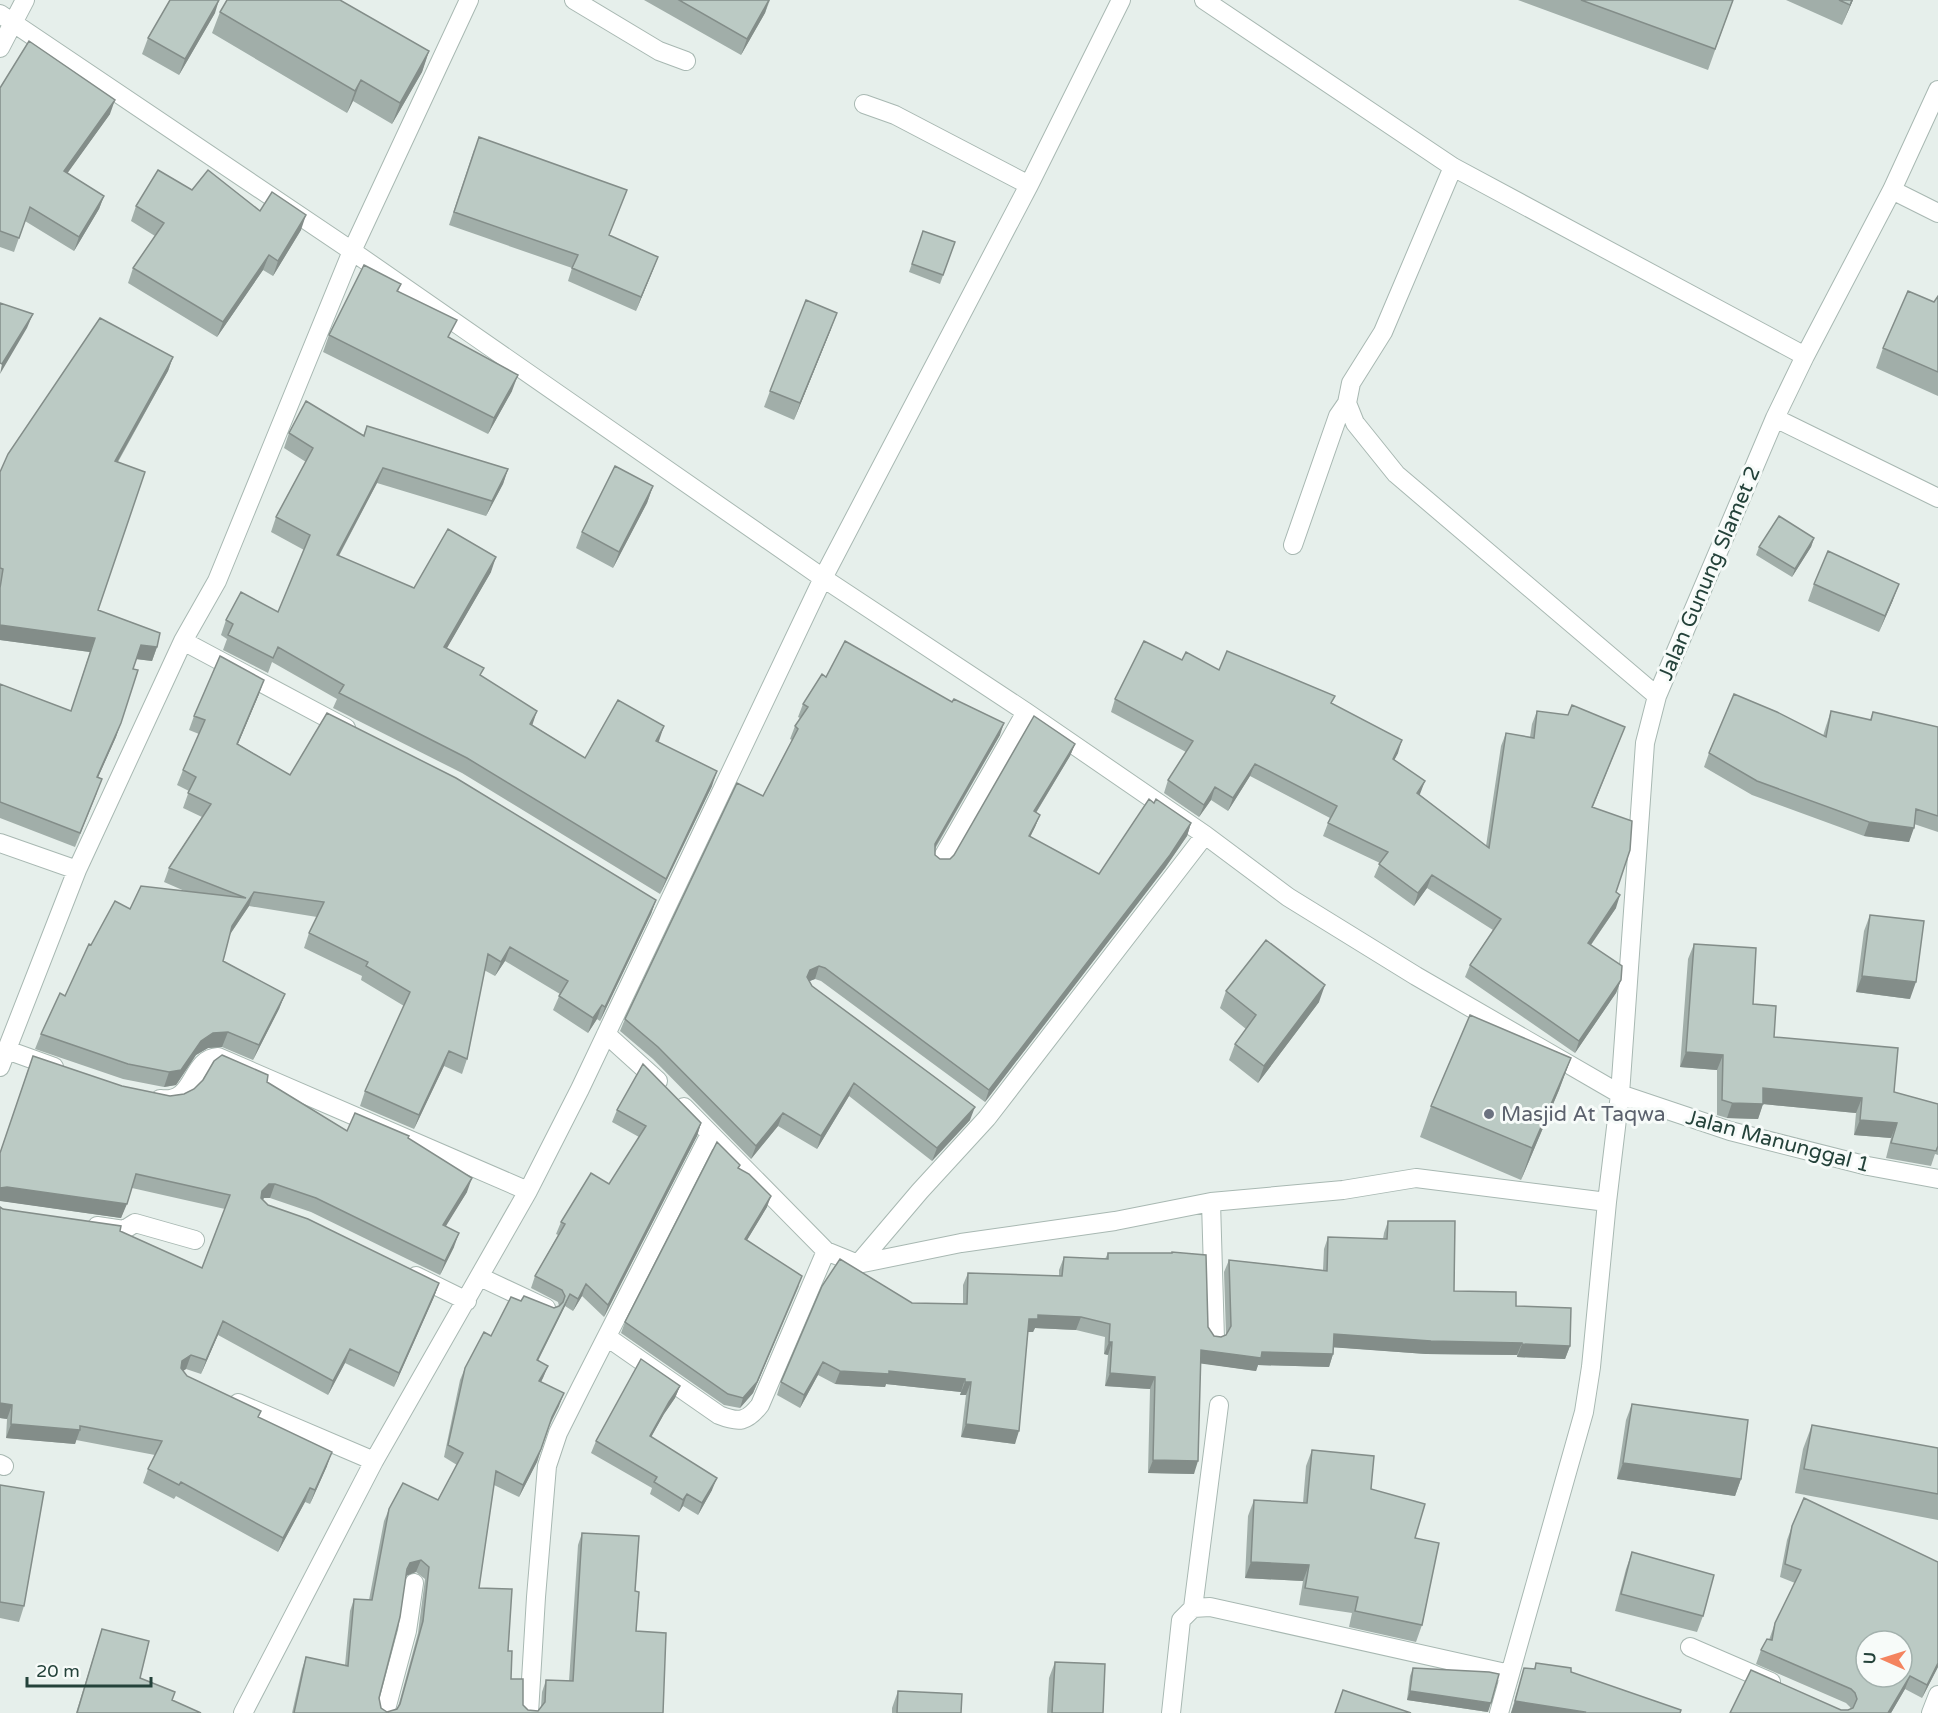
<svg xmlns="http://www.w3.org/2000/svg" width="1938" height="1713" viewBox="0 0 1938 1713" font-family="'Varela Round',sans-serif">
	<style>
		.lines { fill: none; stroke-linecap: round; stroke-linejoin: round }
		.minor-casing { stroke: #a8b8b2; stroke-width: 20 }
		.minor { stroke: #fff; stroke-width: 18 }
		.wall { fill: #a1aea9; fill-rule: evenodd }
		.shaded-wall { fill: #838d89 }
		.building { fill: #bbcac4; stroke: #838d89; stroke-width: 1.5; fill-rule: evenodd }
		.worship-dot { fill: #6b7280; stroke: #f7fbf9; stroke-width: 2 }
		.labels { text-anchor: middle; stroke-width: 6; stroke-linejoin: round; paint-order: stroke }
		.street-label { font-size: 21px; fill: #24423a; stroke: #f7fbf9 }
		.worship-label { font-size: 21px; fill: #5b616d; stroke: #f7fbf9; text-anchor: start }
	</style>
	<rect width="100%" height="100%" fill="#e6efeb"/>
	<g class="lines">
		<defs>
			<path id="minor" d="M574,0L659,51L686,61
				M1204,0L1453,167L1805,356
				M0,14L352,251L823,578L1026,712L1205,835L1288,897L1416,976L1620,1094L1730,1131L1868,1166L1938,1179
				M0,48L25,0
				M864,104L895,115L1029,185
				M1453,167L1383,332L1351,383L1347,403L1355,423L1396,474L1657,696
				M1892,190L1938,213
				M1775,418L1938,498
				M1293,545L1338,416L1347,403
				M183,641L346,728
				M0,843L77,870
				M940,862L1026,712
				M606,1034L658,1081
				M7,1050L54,1067
				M0,1067L77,870L183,641L217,581L352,251L469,0
				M160,1099C196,1104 189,1059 218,1057L528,1191
				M684,1107L826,1251L858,1264L961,1243L1115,1221L1211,1202L1343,1190L1416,1178L1607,1202
				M1211,1202L1215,1339
				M97,1226L124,1230L135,1223L195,1240
				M858,1264L920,1191L987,1118L1205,835
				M416,1276L467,1301
				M480,1277L546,1308
				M607,1337L719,1415C739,1423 747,1422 760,1405L826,1251
				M238,1403L374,1461
				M0,1464L4,1466
				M1193,1608L1210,1607L1510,1674
				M1690,1647L1771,1682
				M243,1713L374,1461L528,1191L580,1089L823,578L1029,185L1121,0
				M385,1713L407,1631L414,1583
				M529,1713L536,1597L547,1466L558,1433L580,1389L710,1134
				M1171,1713L1181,1620L1193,1608L1219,1405
				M1499,1713L1584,1412L1591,1367L1607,1202L1620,1094L1645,743L1657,696L1775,418L1805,356L1892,190L1938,90
				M1931,1713L1938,1695"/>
		</defs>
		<use href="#minor" class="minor-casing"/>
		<use href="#minor" class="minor"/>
	</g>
	<path class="wall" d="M644,0H770L765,13L741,55Z
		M1518,0H1733L1708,70Z
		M1786,0H1853L1842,25Z
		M220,12L429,51L422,72L392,124L353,101L347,113L212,33Z
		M215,13L179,75L142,54L148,38Z
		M0,88L110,114L67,173L104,196L99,209L74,251L25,221L14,252L0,247Z
		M474,150L609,235L658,257L636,311L568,281L572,268L449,225Z
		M192,190L260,211L301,230L273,276L263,270L217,337L128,283L133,268L155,236L131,221L136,206Z
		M923,231L955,242L940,284L909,272Z
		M401,284L398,292L512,391L488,434L323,352L329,335Z
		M1938,296V396L1876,368L1883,348L1934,302Z
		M831,329L794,420L764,407L770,391Z
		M173,357L168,371L118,462L98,610L157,647L152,661L136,659L133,669L116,737L98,777L97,793L75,847L0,818V684L71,711L90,652L0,640V472Z
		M367,426L508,469L503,484L486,516L377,483L339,556L414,588L491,572L446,649L481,676L532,725L585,758L658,742L712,786L660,894L462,773L333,708L337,699L272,662L268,673L223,650L227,639L221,635L226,620L278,612L304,550L271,532L276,517L306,462L284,448L289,433L363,436Z
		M653,486L647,503L613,568L576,548L582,532Z
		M1814,538L1811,547L1792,577L1756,555L1759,547Z
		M1814,584L1893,600L1879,632L1808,601Z
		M1219,670L1332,703L1398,753L1394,760L1420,795L1486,846L1501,746L1506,733L1530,737L1532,724L1537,711L1625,727L1593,807L1616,892V908L1591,945L1621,980L1616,993L1575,1053L1465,977L1470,965L1493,930L1427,888L1414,906L1374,877L1380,863L1323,836L1330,818L1250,776L1228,811L1211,800L1199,817L1164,793L1168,780L1186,752L1111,712L1115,699Z
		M826,677L1000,735L935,849V855L940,859H950L1075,744L1070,756L1036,813L1040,815L1035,827L1030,837L1099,874L1191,823L1187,836L1165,868L985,1102L821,981L815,979L809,981L812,986L970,1120L932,1161L849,1096L817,1149L778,1126L751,1159L653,1059L620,1031L625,1019L763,796L792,740L790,739L795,726L800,718L798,717L803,704Z
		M259,694L238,744L290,775L656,900L651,914L600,1021L597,1019L588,1033L553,1010L560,994L505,961L495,976L484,970L467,1059L462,1074L444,1066L414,1129L360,1106L365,1091L404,1006L361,980L362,976L304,948L309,933L317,917L249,906L229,936L223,961L285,994L279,1009L253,1060L222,1047L208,1048L196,1055L176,1085L164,1087L123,1079L35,1049L41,1034L65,996L91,945L130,909L187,892L164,882L169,868L202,817L183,808L189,791L177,785L183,770L199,734L189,730L194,716Z
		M1831,711L1870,720L1873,712L1938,727V832L1914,824L1909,842L1864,836L1752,795L1704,767L1709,753L1823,736L1826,726Z
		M1870,915L1910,999L1856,992L1864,931Z
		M1694,944L1753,1004L1774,1037L1894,1092L1938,1104V1155L1935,1154L1931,1166L1886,1158L1891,1138L1854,1135L1856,1113L1763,1104L1758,1119L1727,1118L1717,1115V1070L1680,1067L1688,959Z
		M1226,991L1319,1002L1258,1083L1229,1060L1235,1044L1246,1029L1220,1008Z
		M1571,1058L1559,1090L1521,1180L1420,1137L1431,1106Z
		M28,1070L170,1096L267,1082L347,1131L408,1139L467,1192L445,1226L454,1247L440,1275L311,1212L270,1198H264L263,1200L268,1205L439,1283L434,1297L394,1387L345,1363L328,1395L218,1335L201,1374L186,1369L183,1371L187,1376L261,1411L258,1417L327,1466L310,1504L305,1502L278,1552L176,1496L174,1499L143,1483L148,1469L155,1455L76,1440L75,1444L6,1438L7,1419L0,1418V1207L3,1209L120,1231L202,1268L225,1209L132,1188L121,1218L2,1201L0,1153Z
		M617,1110L701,1123L697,1136L604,1317L582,1296L573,1311L565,1306L538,1361L548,1366L541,1382L559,1406L549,1427L537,1462L519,1497L494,1485L479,1588L508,1651L511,1679L523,1705L528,1710L538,1711L541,1707L542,1692L546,1680L569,1681L578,1545L582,1533L635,1591L636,1631L663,1713H292L302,1669L306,1657L345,1665L350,1611L354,1599L369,1600L384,1521L389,1509L438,1500L457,1465L444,1457L460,1380L465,1368L521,1301L554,1308L559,1306L558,1302L531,1288L535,1276L558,1235L556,1234L561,1222L609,1184L639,1137L612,1122ZM416,1572L425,1579L418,1633L398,1707L397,1709L387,1712L381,1708L379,1698L406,1575Z
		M739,1169L767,1207L747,1240L799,1286L753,1393L740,1408L724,1405L621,1333L625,1322Z
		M1388,1221L1454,1291L1516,1306L1570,1346L1565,1359L1517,1357V1355L1426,1354L1333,1347V1354L1329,1367L1258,1365L1256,1371L1201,1363L1194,1474L1148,1473L1150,1389L1105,1386L1108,1355L1104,1354L1105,1337L1076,1330L1035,1328L1033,1332H1028L1015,1444L961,1437L966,1395H960L961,1392L886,1384L885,1387L835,1384L818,1375L800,1408L777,1395L781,1382L912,1303L963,1304V1285L968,1273L1059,1276V1270L1064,1257L1105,1259L1108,1253L1208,1327L1214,1336L1221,1337L1226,1335L1224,1272L1229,1260L1323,1270L1324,1249L1328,1237L1383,1239L1384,1233Z
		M680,1386L675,1398L664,1414L651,1437L712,1490L698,1515L683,1506L679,1512L650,1494L652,1488L591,1453L596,1441Z
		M1632,1404L1741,1479L1735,1496L1617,1479L1626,1420Z
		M1812,1425L1938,1448V1520L1795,1493L1803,1449Z
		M1312,1450L1371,1489L1415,1538L1422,1625L1416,1642L1349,1627L1352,1613L1299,1605L1303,1581L1245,1578L1248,1516L1254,1500L1303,1503L1306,1466Z
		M0,1485L24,1606L19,1622L0,1618Z
		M1792,1526L1938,1562V1667L1922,1698L1905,1689L1891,1713H1730L1841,1710H1848L1851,1709L1850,1707L1846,1703L1756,1664L1761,1650L1769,1640L1775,1623L1795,1583L1780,1577L1787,1540Z
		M1632,1552L1703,1616L1697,1632L1615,1611L1626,1569Z
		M102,1629L140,1678L172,1700L201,1713H76Z
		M1055,1662L1103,1713H1047L1049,1678Z
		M1536,1663L1571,1672L1680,1713H1511L1524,1668L1534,1669Z
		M1413,1668L1488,1712L1407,1700L1410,1676Z
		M898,1691L961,1713H892V1708Z"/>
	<path class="shaded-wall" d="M219,0L215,13L179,75L185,59Z
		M769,0L765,13L741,55L747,39Z
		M1852,0H1853L1842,25Z
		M429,51L422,72L392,124L400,103Z
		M361,80L353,101L347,113L355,91Z
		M115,100L110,114L59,185L64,171Z
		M104,196L99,209L74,251L79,237Z
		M306,215L301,230L273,276L278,261Z
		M269,255L263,270L217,337L223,322Z
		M658,257L653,270L636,311L641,297Z
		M837,313L831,329L794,420L800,403Z
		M33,314L27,328L0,374L2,364Z
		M173,357L168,371L110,475L115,461Z
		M518,375L512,391L488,434L494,418Z
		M383,468L377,483L331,570L337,555Z
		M508,469L503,484L486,516L492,501Z
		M653,486L647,503L613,568L619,552Z
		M1814,538L1811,547L1792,577L1795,569Z
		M496,557L491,572L439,662L444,647Z
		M1899,584L1893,600L1879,632L1885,616Z
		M0,625L95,638L90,652L0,640Z
		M141,645L157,647L152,661L136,659Z
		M264,680L259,694L232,758L237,744Z
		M537,711L532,726L530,724Z
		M121,723L116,737L92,791L97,777Z
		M1004,723L1000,735L930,856L935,844Z
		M664,726L659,741L651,756L656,741Z
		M1402,740L1398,753L1388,772L1393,759Z
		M1075,744L1070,756L1029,824L1034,811Z
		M1255,764L1250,776L1228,811L1233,798Z
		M717,771L712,786L660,894L666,879Z
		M1425,781L1420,794L1413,805L1417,793Z
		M1215,787L1211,800L1199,817L1204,805Z
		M1040,815L1035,827L1024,849L1029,836Z
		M1869,822L1914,828L1909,842L1864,836Z
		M1191,823L1187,836L1165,868L985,1102L989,1090Z
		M1432,875L1427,888L1414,906L1418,893Z
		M254,892L249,906L226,940L232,926Z
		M1620,895L1616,908L1583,956L1588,943Z
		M656,900L651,914L600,1021L605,1007Z
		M510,947L505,961L495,976L501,962Z
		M819,966L815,979L805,983L810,970Z
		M1862,976L1916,982L1910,999L1856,992Z
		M1621,980L1616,993L1575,1053L1579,1041Z
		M1325,985L1319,1002L1258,1083L1264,1066Z
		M285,994L279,1009L253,1060L259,1045Z
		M602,1005L597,1019L588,1033L593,1018Z
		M228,1032L222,1047L208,1048L196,1055L176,1085L164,1087L169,1072L201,1041L213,1033Z
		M449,1051L444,1066L414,1129L419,1115Z
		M1686,1052L1723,1055L1717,1070L1680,1067Z
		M1571,1058L1559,1090L1521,1180L1532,1148Z
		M854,1083L849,1096L817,1149L821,1136Z
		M1763,1088L1862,1098L1856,1113L1763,1104L1758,1119L1727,1118L1732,1103Z
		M975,1107L970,1120L932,1161L937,1148Z
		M783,1113L778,1126L751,1159L756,1146Z
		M1860,1120L1897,1123L1891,1138L1854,1135Z
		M701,1123L697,1136L604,1317L608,1305Z
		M472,1178L467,1192L438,1239L443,1225Z
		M269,1184H275L270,1198H264L257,1205L262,1191Z
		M7,1187L127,1204L121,1218L0,1201V1188Z
		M771,1196L767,1207L741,1250L745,1239Z
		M459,1233L454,1247L440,1275L445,1261Z
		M802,1276L753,1393L740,1408L743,1398Z
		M439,1283L434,1297L394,1387L399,1373Z
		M586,1284L582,1296L573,1311L578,1299Z
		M570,1294L565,1306L532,1372L537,1360Z
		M1038,1315L1081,1317L1076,1330L1035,1328L1033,1332H1024L1029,1319Z
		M223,1321L218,1335L201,1374L206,1360Z
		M1334,1334L1522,1343L1517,1355L1426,1354L1329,1347Z
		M1109,1342H1112L1108,1355L1104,1354Z
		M1522,1344L1570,1346L1565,1359L1517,1357Z
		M350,1349L345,1363L328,1395L333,1381Z
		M1201,1350L1262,1352L1333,1354L1329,1367L1258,1365L1256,1371L1197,1363Z
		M191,1355L186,1369L177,1375L182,1361Z
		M823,1362L818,1375L800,1408L804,1395Z
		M548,1366L543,1378L535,1393L539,1381Z
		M840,1371H889L965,1379L961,1392L886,1384L885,1387L835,1384Z
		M1110,1373L1155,1377L1150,1389L1105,1386Z
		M965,1382H971L966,1395H960Z
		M680,1386L675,1398L664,1414L645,1448L650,1436L669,1402Z
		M564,1393L559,1406L547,1429L552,1417Z
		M0,1403L12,1405L7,1419L0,1418Z
		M11,1424L80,1430L75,1444L6,1438Z
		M966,1424L1019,1431L1015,1444L961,1437Z
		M541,1449L537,1462L519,1497L523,1485Z
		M332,1452L327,1466L310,1504L315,1490Z
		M1153,1460L1198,1461L1194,1474L1148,1473Z
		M1623,1463L1741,1479L1735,1496L1617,1479Z
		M717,1478L712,1490L698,1515L702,1503Z
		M310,1488L305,1502L278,1552L283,1538Z
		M687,1494L683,1506L679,1512L683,1500Z
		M421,1560L416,1572L406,1576L403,1581L410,1563Z
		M1251,1562L1309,1565L1303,1581L1245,1578Z
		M1938,1663V1667L1922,1698L1927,1685Z
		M1910,1676L1905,1689L1891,1713H1888Z
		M1410,1691L1491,1703L1488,1712L1407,1700Z
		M1515,1701L1585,1712L1584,1713H1511Z"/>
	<path class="building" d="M170,0H219L185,59L148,38Z
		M227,0H340L429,51L400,103L361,80L355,91L220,12Z
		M679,0H769L747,39Z
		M1581,0H1733L1715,49Z
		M1839,0H1852L1850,5Z
		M29,41L115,100L64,171L104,196L79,237L30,207L19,238L0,231V88Z
		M479,137L627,190L609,235L658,257L641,297L572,268L578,255L454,212Z
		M158,170L192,190L208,170L260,211L272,192L306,215L278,261L269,255L223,322L133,268L164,223L136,206Z
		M923,231L955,242L943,275L912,264Z
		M364,265L401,284L397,291L457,320L448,337L518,375L494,418L329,335Z
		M1908,291L1934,302L1938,296V372L1883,348Z
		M806,300L837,313L800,403L770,391Z
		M0,303L33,314L2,364L0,363Z
		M100,318L173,357L115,461L145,472L98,610L160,633L157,647L141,645L133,669L138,670L121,723L97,777L102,779L80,833L0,802V684L71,711L95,638L0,625V588L3,569L0,568V472L8,454Z
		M306,401L364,436L367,426L508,469L492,501L383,468L337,555L414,588L448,529L496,557L444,647L484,668L480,675L537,711L530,724L585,758L618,700L664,726L656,741L717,771L666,879L467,758L339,693L344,685L278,647L273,658L228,635L233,624L226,620L241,592L278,612L310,535L276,517L313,448L289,433Z
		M615,466L653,486L619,552L582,532Z
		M1779,516L1814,538L1795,569L1759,547Z
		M1828,551L1899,584L1885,616L1814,584Z
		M845,641L952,702L954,699L1004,723L935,844V855L940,859H950L954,855L1034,716L1075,744L1034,811L1040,815L1029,836L1099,874L1149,799L1154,803L1156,799L1191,823L1170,855L989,1090L825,968L819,966L810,970L807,977L812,986L975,1107L937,1148L854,1083L821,1136L783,1113L756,1146L658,1047L625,1019L737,783L763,796L798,729L795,726L808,707L803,704L822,674L826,677Z
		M1144,641L1182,660L1186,652L1219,670L1227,651L1335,696L1331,703L1402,740L1393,759L1425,781L1417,793L1489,848L1506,733L1534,738L1537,711L1568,715L1572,705L1625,727L1592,807L1632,821L1630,850L1616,892L1620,895L1588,943L1622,966L1621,980L1579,1041L1470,965L1501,919L1432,875L1418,893L1379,864L1388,852L1328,823L1337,806L1255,764L1233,798L1215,787L1204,805L1168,780L1193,741L1115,699Z
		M220,656L264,680L237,744L290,775L327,713L456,778L656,900L605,1007L602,1005L593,1018L559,996L568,981L510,947L501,962L488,954L467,1059L449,1051L419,1115L365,1091L410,992L366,966L368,962L309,933L324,902L254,892L232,926L223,961L285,994L259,1045L228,1032L213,1033L201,1041L181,1070L169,1072L128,1064L41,1034L60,993L65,996L89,944L91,945L115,901L130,909L141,886L246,898L169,868L211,804L188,793L196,777L183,770L205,720L194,716Z
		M1734,694L1777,712L1826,737L1831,711L1871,720L1873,712L1938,727V816L1916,809L1914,828L1869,822L1757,781L1709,753Z
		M1870,915L1924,921L1916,982L1862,976Z
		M1266,940L1325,985L1264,1066L1235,1044L1256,1015L1226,991Z
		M1694,944L1756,948L1753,1004L1776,1006L1774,1037L1898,1048L1894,1092L1938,1104V1146L1936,1151L1891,1143L1897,1123L1860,1120L1862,1098L1763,1088V1104L1732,1103L1722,1100L1723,1055L1686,1052Z
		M1470,1015L1571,1058L1532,1148L1431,1106Z
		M222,1055L268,1075L267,1082L347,1131L355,1113L409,1136L408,1138L472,1178L443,1225L459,1233L445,1261L316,1198L275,1184H269L262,1191L261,1198L268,1205L308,1219L439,1283L399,1373L350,1349L333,1381L223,1321L206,1360L191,1355L182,1361L181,1368L187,1376L261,1411L258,1417L332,1452L315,1490L310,1488L283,1538L181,1482L179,1485L148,1469L162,1441L80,1426V1430L11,1424L12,1405L0,1403V1207L3,1209L121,1226L120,1231L202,1268L230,1195L136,1174L127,1204L7,1187L0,1188V1153L33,1056L122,1086L170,1096L184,1094L194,1089L203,1080L214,1061Z
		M643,1064L701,1123L608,1305L586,1284L578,1299L570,1294L537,1360L548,1366L539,1381L564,1393L552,1417L541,1449L523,1485L496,1471L479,1588L512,1589L508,1651H512L511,1679H523V1705L528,1710L538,1711L545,1702L546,1680L573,1681L582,1533L639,1536L635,1591L639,1592L636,1631L666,1633L663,1713H294L306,1657L348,1666L354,1599L372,1600L389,1509L403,1483L438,1500L463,1453L448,1445L465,1368L484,1332L491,1336L511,1297L521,1301L524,1296L554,1308L559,1306L563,1302L565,1296L562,1290L535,1276L565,1224L561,1222L591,1173L609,1184L646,1126L617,1110ZM421,1560L429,1567L423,1621L400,1704L397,1709L387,1712L381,1708L379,1698L400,1617L407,1569L410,1563Z
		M717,1142L740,1165L738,1168L749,1174L771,1196L745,1239L802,1276L757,1382L743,1398L728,1394L625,1322Z
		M1388,1221H1455L1454,1291L1516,1292V1306L1571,1308L1570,1346L1522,1344V1343L1431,1341L1334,1334L1333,1354L1262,1352L1261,1358L1201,1350L1198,1461L1153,1460L1155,1377L1110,1373L1112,1342H1109L1110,1324L1081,1317L1038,1315V1319H1029L1019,1431L966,1424L971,1382H965V1379L889,1371V1374L840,1371L823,1362L804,1395L781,1382L822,1286L840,1259L912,1303L967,1304L968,1273L1062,1276L1064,1257L1108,1259V1253H1172V1252L1206,1255L1208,1327L1214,1336L1221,1337L1226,1335L1231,1326L1229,1260L1327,1271L1328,1237L1387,1239Z
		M641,1359L680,1386L669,1402L650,1436L717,1478L702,1503L687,1494L683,1500L654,1482L657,1477L596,1441Z
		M1632,1404L1748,1420L1741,1479L1623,1463Z
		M1812,1425L1938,1448V1494L1804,1469Z
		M1312,1450L1374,1456L1371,1489L1425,1504L1415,1538L1439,1543L1422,1625L1355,1611L1358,1597L1305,1588L1309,1565L1251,1562L1254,1500L1307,1503Z
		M0,1485L44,1492L24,1606L0,1602Z
		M1804,1498L1938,1562V1663L1927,1685L1910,1676L1888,1713H1730L1751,1670L1841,1710H1848L1853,1708L1857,1699L1855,1693L1851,1689L1761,1650L1767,1639L1772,1640L1775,1623L1801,1570L1785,1564L1792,1526ZM1866,1641H1902V1677H1866Z
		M1632,1552L1714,1575L1703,1616L1621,1594Z
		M102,1629L149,1641L140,1678L175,1692L172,1700L201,1713H77Z
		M1055,1662L1105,1664L1103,1713H1052Z
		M1536,1663L1571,1668V1672L1681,1710L1680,1713H1584L1585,1712L1515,1701L1524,1668L1535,1669Z
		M1413,1668L1489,1672L1499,1674L1491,1703L1410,1691Z
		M1343,1690L1411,1713H1335Z
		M898,1691L962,1694L961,1713H897Z"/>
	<circle class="worship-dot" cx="1489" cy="1114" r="6"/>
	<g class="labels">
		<g class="street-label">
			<text transform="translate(1709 573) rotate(-67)" y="7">Jalan Gunung Slamet 2</text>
			<text transform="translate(1778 1141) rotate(15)" y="7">Jalan Manunggal 1</text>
		</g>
		<g class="worship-label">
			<text x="1501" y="1121">Masjid At Taqwa</text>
		</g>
	</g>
	<g transform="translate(1884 1659) rotate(273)"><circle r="28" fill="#f7fbf9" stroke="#a3b1ad" stroke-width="1.5"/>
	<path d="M0-4.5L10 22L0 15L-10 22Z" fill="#f4845f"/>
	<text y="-9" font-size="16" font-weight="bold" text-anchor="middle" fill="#24423a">U</text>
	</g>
	<path d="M27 1677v9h124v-9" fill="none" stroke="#24423a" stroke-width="3"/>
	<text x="36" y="1677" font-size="18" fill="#24423a" stroke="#f7fbf9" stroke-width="4.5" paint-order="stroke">20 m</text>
</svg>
